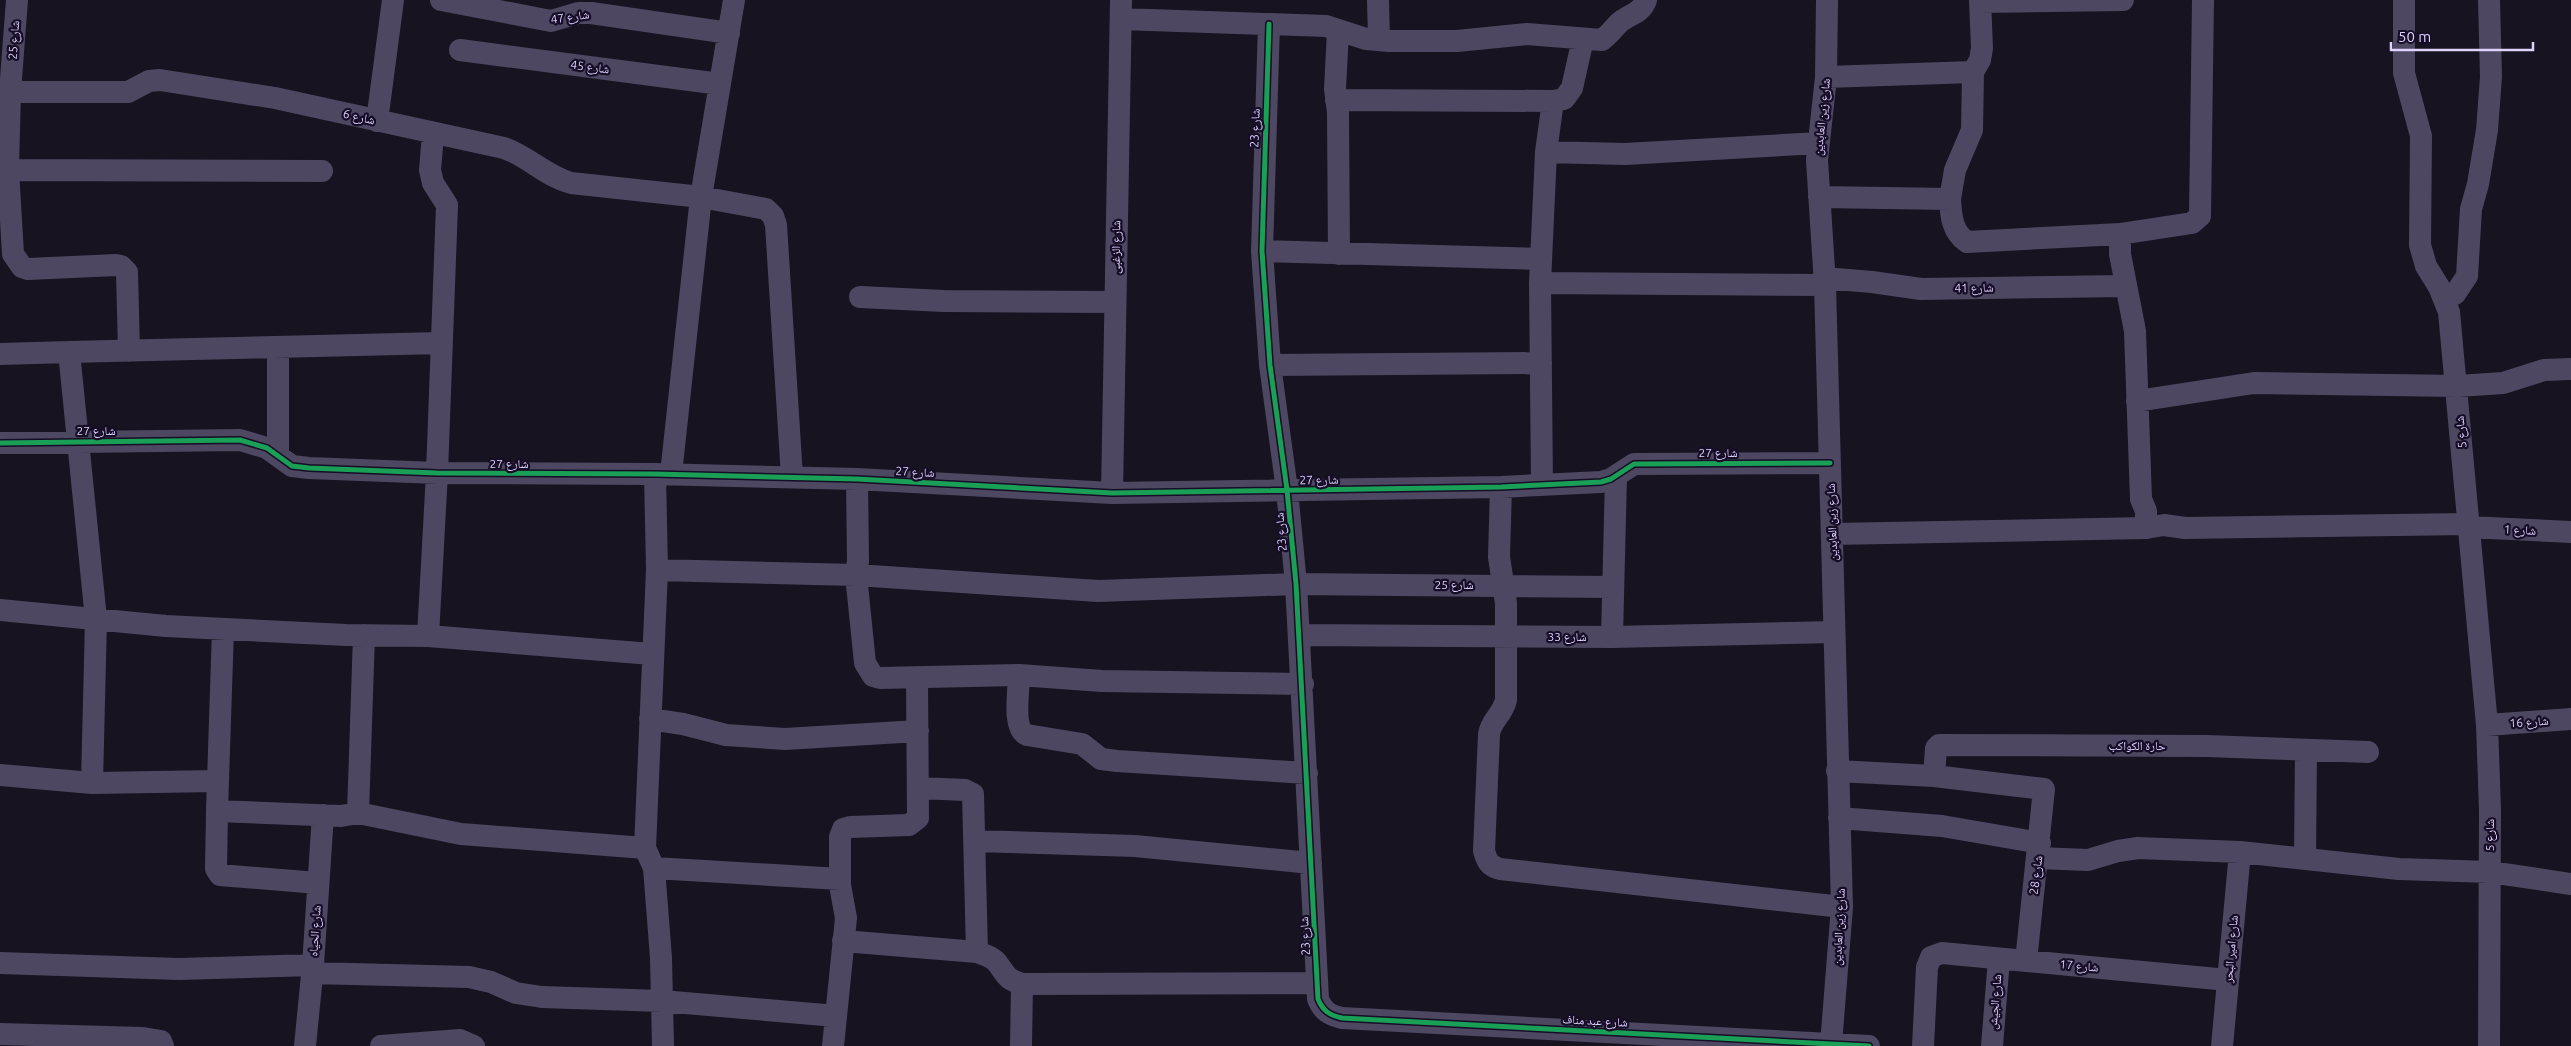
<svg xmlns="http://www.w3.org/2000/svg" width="2571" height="1046" viewBox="0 0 2571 1046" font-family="Ubuntu,'Noto Naskh Arabic',sans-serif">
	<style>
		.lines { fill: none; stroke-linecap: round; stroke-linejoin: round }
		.minor { stroke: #4d4761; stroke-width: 22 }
		.cycleway-casing { stroke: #160d26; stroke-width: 8 }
		.cycleway { stroke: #1a9f57; stroke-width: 5 }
		.labels { text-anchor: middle; stroke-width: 4.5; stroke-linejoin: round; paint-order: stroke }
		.street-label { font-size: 12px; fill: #dfd2ff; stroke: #160d26 }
	</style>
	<rect width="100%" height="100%" fill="#171320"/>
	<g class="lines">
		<path class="minor" d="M17,0L10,92L8,170L13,254L22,267L28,269L116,265L121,266L127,272L129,351
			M441,0L551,21L578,13H591L729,33
			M1378,0L1379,40
			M1827,0L1826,77L1817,160L1825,285L1842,907L1831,1044
			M2203,0L2200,216L2192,223L2120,234V254L2135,331L2141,499L2146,511V528L2164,525L2185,528L2469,524
			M2404,0V73L2421,136L2420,245L2426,266L2439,287L2449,312L2487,725L2490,810L2489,1046
			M1980,2L2123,0
			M1121,19L1326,26L1366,39L1389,41H1457L1527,34L1602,40C1609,35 1613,29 1619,23C1629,14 1641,14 1646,0
			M1269,24L1262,251L1270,365L1287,490L1296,584L1318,999C1323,1011 1329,1015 1342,1018L1869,1046
			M1338,31L1335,89L1338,112L1339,254
			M1583,39L1572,88L1564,99L1553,101L1546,152L1625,154L1819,143
			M460,50L720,84
			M1826,77L1973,72
			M10,92H128L149,81L160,80L275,98L504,148C528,156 545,176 571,183L701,197L766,209L773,216L776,225L792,477
			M1336,100L1553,101
			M377,121L393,0
			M0,170L322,171
			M1819,197L1950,199C1951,216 1952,232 1967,242L2120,234
			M1950,199L1955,170L1972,130L1973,72L1980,60L1982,48L1980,0
			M1262,251L1541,259
			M1824,278L1872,282L1921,289L2125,286
			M1540,283L1825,285
			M860,297L944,301L1115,302
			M2445,298L2455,294L2467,276L2471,209L2478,184L2487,130L2491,77L2489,0
			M278,347V456
			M0,354L69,352
			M1270,365L1541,363
			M2137,401L2254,383L2458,386L2503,383L2544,370L2571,369
			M0,443L240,440L267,448L292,466L309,468L437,473L655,474L857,479L1112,493L1501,487L1601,482L1611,479L1634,464L1830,463
			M655,474L657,570L645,848L654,868L661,958L663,1046
			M671,474L701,197L734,0
			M857,479L858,561L856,575L1098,591L1296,584L1612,587
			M1542,484L1540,283L1546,152
			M1501,487L1499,557L1506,603V700C1502,716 1491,720 1489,734L1484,851C1487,861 1489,866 1500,869L1842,907
			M1112,493L1121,0
			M2469,527L2571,532
			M1832,534L2146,528
			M657,570L856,575L865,663L873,676L880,678L1019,675L1102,681L1303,684
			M0,610L166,626L346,635L428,636L437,473L447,205L433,183L430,170L433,134
			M223,629L217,811L341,816L358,813L461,834L645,848
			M1300,635L1612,637L1834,632
			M428,636L652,654
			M1612,637L1616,476
			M1019,675C1019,690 1012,729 1027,735L1082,744L1101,759L1117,761L1307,773
			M650,719L683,724L726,735L785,739L918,731
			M2487,725L2571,719
			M1837,771L1934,776L2044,789L2026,961
			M0,775L92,783L218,781
			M1934,776L1936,748L1939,745L2207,746L2368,752
			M92,783L96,619L69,352L441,343
			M919,788L965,790L973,794L977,952
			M217,811L216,869L220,875L318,883
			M358,813L364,635
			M1839,818L1942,826L2040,843
			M975,841L1135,846L1311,863
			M2038,858L2088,860L2118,851L2138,848L2240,852L2399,869L2490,872L2571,884
			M2305,859L2306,750
			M654,868L840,879
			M843,941L977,952C984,955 994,957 998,964C1007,976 1006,979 1022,984L1317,983
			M0,963L179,969L313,965
			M312,973L469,977L491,982L516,993L542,997L662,1001L836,1016
			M0,1034L143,1038L161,1041L163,1046
			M305,1046L313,965L323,815
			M381,1046L460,1040L474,1046
			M833,1046L846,918L840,885V837L843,829L850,827L909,825L918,818L917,679
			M1021,1046L1022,984
			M1923,1046L1927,967L1931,957L1942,953L2228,980
			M1992,1046L1999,959
			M2222,1046L2240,852"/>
		<defs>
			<path id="cycleway" d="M1269,24L1262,251L1270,365L1287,490L1296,584L1318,999C1323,1011 1329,1015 1342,1018L1869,1046
				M0,443L240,440L267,448L292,466L309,468L437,473L655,474L857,479L1112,493L1501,487L1601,482L1611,479L1634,464L1830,463"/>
		</defs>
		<use href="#cycleway" class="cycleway-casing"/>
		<use href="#cycleway" class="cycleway"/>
	</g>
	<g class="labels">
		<g class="street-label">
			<text transform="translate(570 17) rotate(-8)" y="4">شارع 47</text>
			<text transform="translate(14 40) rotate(-86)" y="4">شارع 25</text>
			<text transform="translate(590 67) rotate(7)" y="4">شارع 45</text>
			<text transform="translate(359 117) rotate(13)" y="4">شارع 6</text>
			<text transform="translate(1822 117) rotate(-84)" y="4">شارع زين العابدين</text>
			<text transform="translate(1255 128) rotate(-88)" y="4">شارع 23</text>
			<text transform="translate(1116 247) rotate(-89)" y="4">شارع الزغبى</text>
			<text transform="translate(1974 288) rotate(-1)" y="4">شارع 41</text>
			<text x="96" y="435">شارع 27</text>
			<text transform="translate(2461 432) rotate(-95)" y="4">شارع 5</text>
			<text x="1718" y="457">شارع 27</text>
			<text x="509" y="468">شارع 27</text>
			<text transform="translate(915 472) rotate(3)" y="4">شارع 27</text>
			<text transform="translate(1319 480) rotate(-1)" y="4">شارع 27</text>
			<text transform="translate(1832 522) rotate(-92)" y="4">شارع زين العابدين</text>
			<text transform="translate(2520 530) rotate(3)" y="4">شارع 1</text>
			<text transform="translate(1281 532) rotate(-95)" y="4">شارع 23</text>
			<text x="1454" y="589">شارع 25</text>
			<text x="1567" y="641">شارع 33</text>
			<text transform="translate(2529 722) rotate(-4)" y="4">شارع 16</text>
			<text x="2137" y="750">حارة الكواكب</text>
			<text transform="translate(2490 835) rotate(-90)" y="4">شارع 5</text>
			<text transform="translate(2036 875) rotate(-83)" y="4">شارع 28</text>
			<text transform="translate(1839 927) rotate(-87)" y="4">شارع زين العابدين</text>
			<text transform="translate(315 931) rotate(-86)" y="4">شارع الحياه</text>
			<text transform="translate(1305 936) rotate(-93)" y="4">شارع 23</text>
			<text transform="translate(2231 949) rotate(-85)" y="4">شارع امير البحر</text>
			<text transform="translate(2079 966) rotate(5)" y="4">شارع 17</text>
			<text transform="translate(1995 1002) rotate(-85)" y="4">شارع الجيش</text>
			<text transform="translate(1595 1021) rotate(3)" y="4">شارع عبد مناف</text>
		</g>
	</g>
	<path d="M2391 42v8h142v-8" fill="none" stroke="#dfd2ff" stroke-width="2.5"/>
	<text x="2398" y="42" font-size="15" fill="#dfd2ff" stroke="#160d26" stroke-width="4" paint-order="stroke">50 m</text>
</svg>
